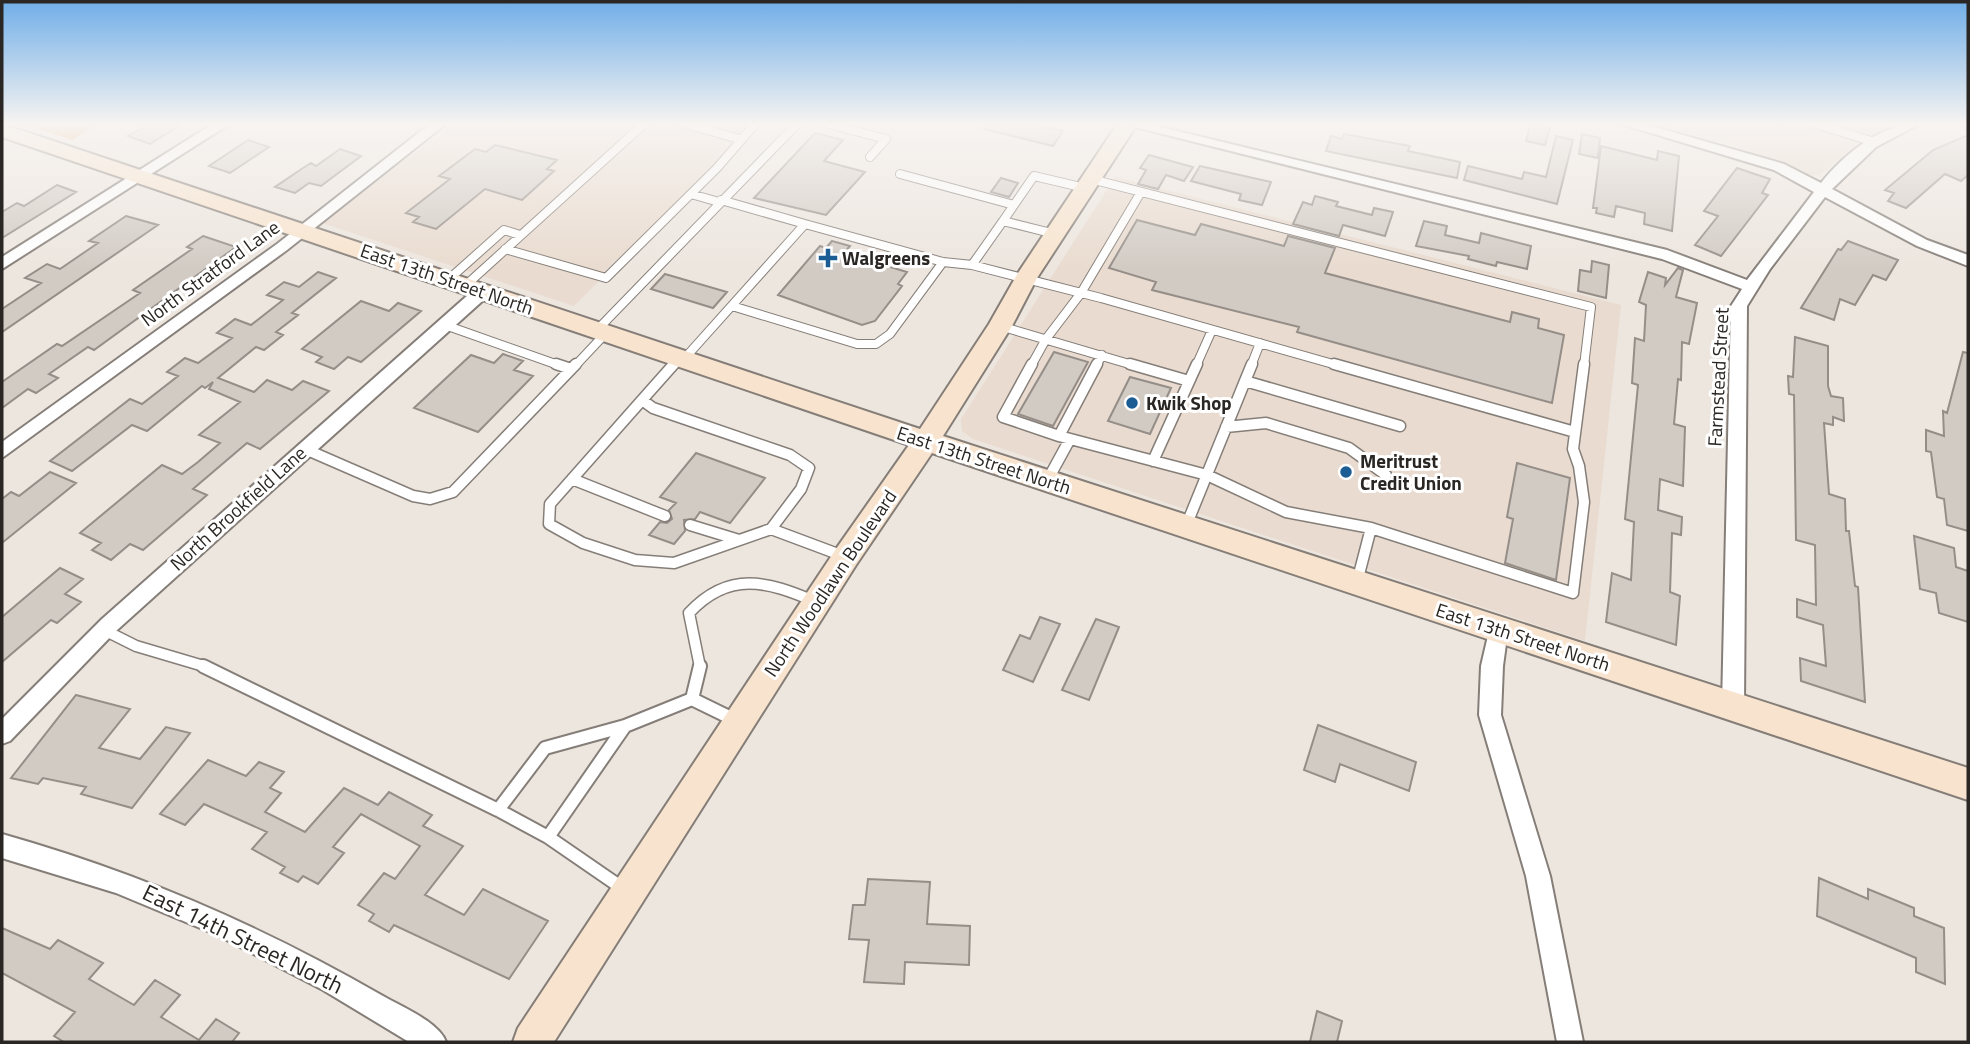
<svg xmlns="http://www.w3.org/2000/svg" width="1970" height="1044" viewBox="0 0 1970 1044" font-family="'Titillium Web',sans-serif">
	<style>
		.built { fill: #e9dbcf }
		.green { fill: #e6a664 }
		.building { fill: #d2cbc4; stroke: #958e88; stroke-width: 2 }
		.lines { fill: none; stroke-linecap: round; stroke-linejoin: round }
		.lane-far2-casing { stroke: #857e78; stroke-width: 10 }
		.lane-far1-casing { stroke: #857e78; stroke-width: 13 }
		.lane-casing { stroke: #857e78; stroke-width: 16 }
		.street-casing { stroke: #857e78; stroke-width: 4 }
		.secondary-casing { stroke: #857e78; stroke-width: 4 }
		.lane-far2 { stroke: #fff; stroke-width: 8 }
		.lane-far1 { stroke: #fff; stroke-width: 10 }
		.lane { stroke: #fff; stroke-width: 12 }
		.street { fill: #fff; fill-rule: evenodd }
		.secondary { fill: #f8e4ce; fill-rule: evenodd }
		.poi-dot { fill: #1c5d93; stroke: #fff; stroke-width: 2.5 }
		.labels { text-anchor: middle; stroke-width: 6; stroke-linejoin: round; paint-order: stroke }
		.poi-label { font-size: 19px; font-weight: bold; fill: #292623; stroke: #fff; text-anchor: start }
		.street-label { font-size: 19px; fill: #292623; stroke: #fff }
		.near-street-label { font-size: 23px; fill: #292623; stroke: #fff }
	</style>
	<rect width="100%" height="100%" fill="#ede6df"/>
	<path class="built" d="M455,123H751L709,170L574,306L319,222Z
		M1646,123H1892L1845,154L1821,174L1810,175L1723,142Z
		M1115,177L1621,305L1585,641L973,439L962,431L961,419Z"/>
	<path class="green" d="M21,123H99L72,140Z"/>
	<path class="building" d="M151,123H184L150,144L128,136Z
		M985,123H1031L1063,131L1053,146L984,129Z
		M1531,123L1550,127L1545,145L1526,141Z
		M815,133L843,140L824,161L865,172L826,215L754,198Z
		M1344,134L1410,146L1408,151L1460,162L1457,178L1326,151L1331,136L1342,139Z
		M1582,134L1600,138L1598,158L1579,154Z
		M1968,135V175L1961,181L1945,174L1906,208L1888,201L1894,193L1885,190L1933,150Z
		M1556,136L1573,140L1557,204L1464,180L1468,166L1522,179L1524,172L1546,177Z
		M248,140L269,147L230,173L209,166Z
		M495,145L557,160L547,169L554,171L522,200L485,189L436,229L413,222L419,217L406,213L450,179L439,176L475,149L486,152Z
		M1601,146L1657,160L1658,151L1679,156L1672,231L1644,224L1645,213L1616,206L1614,217L1596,213L1597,208H1593Z
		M340,149L361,156L321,186L309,183L295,193L275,187L303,168L311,163L316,166Z
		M1149,155L1193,167L1184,181L1166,175L1158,189L1138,184L1146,170L1140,168Z
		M1200,166L1271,182L1262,205L1239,200L1241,194L1191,181Z
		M1737,168L1770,179L1762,193L1768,195L1721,256L1695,245L1718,216L1704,211Z
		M1001,178L1018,183L1009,197L991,192Z
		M57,185L76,192L2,238V212L17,203L24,206Z
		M1315,196L1338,202L1336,206L1372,215L1374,208L1393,212L1385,236L1343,225L1339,236L1293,224L1303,202L1312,205Z
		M126,216L158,225L2,332V309L41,283L25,278L47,264L60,269L98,243L89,241Z
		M1137,220L1195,235L1201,224L1284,246L1288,236L1335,248L1325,273L1510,322L1512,312L1539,319L1538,328L1564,335L1552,403L1297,332L1299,327L1152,290L1156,282L1109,268Z
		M1424,221L1447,226L1445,235L1479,243L1481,233L1531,246L1527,269L1497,262L1496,266L1468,259L1469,256L1416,246Z
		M203,236L236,247L94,350L88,347L49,374L58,378L36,393L28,389L2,408V382L57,344L62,346L140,293L133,290L192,249L187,247Z
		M832,241L850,246L844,253L907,272L898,284L902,286L875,321L862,325L778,295L820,246L826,248Z
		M1848,241L1898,260L1886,280L1873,275L1855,305L1840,299L1834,320L1801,308L1838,249L1841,250Z
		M1592,261L1609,265L1606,298L1578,291L1580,270L1591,272Z
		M1678,268L1683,270L1676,297L1697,303L1689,344L1682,342L1681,380L1678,379L1674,424L1685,427L1683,486L1660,479L1658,510L1682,517L1681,535L1672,533L1670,592L1680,596L1676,645L1606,622L1612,573L1631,580L1634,522L1625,519L1638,385L1632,383L1635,338L1644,341L1646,305L1639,302L1648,272L1666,278L1665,285Z
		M318,272L336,278L292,313L298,315L276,332L283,335L264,350L256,347L218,378L254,392L267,380L292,390L303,381L329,391L260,449L247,443L193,489L207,495L143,550L130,544L111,560L92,550L101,543L80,533L162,465L182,474L198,462L220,443L199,435L240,402L209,389L213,382L205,388L202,386L147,431L132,425L72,471L50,461L130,399L142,404L178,376L167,372L185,358L198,363L232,338L217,333L235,319L251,325L283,300L267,295L284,282L299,287Z
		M665,274L727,292L713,308L651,289Z
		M361,301L389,311L398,303L421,311L361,362L348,357L334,369L316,362L322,357L302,349Z
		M1795,337L1828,346V386L1831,396L1843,398L1844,421L1833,417V425L1824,423L1829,494L1845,499L1846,531H1849L1855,586L1858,587L1865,702L1801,681L1800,658L1826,666L1823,625L1797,617V599L1816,605L1815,545L1796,540L1794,395L1789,394L1788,376L1793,377Z
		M1054,352L1088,362L1053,426L1018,414Z
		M1963,352L1968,353V531L1947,525L1944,499L1937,497L1931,452L1926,451V430L1944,436L1943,411L1947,413Z
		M503,354L523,361L514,370L533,376L478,432L414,408L471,355L494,363Z
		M1130,377L1171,388L1150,434L1108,421Z
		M696,453L765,478L730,523L700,512L695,519L684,520L685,531L674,544L649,535L660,522L667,523L672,519L669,510L676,503L660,497Z
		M1517,463L1570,478L1556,580L1505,563L1513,519L1507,517Z
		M50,472L76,483L2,543V499L11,492L19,496Z
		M1914,536L1954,548L1956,567L1968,571V622L1939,613L1936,593L1920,589Z
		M60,568L83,579L65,594L81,602L57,623L51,620L2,662V617Z
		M1040,617L1060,624L1033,682L1003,670L1020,635L1030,639Z
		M1096,619L1119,627L1089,700L1062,690Z
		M76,695L130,709L99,748L140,759L166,727L190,733L132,808L81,794L86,787L43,778L38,784L11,778Z
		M1318,725L1416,762L1409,791L1340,764L1335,782L1304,770Z
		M208,760L246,776L259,762L284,772L270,788L281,793L265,812L305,832L344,788L378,805L389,792L432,815L423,826L463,846L425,895L464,915L483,889L548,921L509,979L394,925L389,932L369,921L374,914L358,905L384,873L395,879L420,846L361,814L333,847L344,853L318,884L303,876L298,882L280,873L285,867L252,849L267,832L204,804L185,825L160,814Z
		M1819,878L1868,899V889L1914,908V916L1944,928L1945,984L1916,972V958L1817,916Z
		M868,879L930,882L927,924L970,926L969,965L905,962L904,984L864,982L869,940L849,939L853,905H865Z
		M2,928L50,949L58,940L103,963L89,979L134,1005L155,980L180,995L161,1017L199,1040L216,1019L239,1033L232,1042H64L54,1036L75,1012L2,973Z
		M1317,1011L1342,1021L1337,1042H1310Z"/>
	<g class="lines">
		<defs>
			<path id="lane-far2" d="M683,123L739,139
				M825,123L886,139L870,157
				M1813,123L1874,142
				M900,174L1014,205L1003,221L1055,234
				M1091,179L1591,307L1584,366
				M691,194L719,202
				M721,200L805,224
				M1014,205L1034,176L1085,188
				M505,249L606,278L717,168L756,123
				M972,265L1003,221
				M448,280L504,230L520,235
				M465,286L645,123
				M732,306L857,344H876L890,334L943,262
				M445,325L561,366
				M1000,326L1136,366
				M597,330L798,123
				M684,359L805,224L943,262L972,265L1101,298L1340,366
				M575,366L606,333
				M672,366L679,358
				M1031,366L1046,339L1081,293L1141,192
				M1096,366L1102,355
				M1196,366L1212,330
				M1251,366L1260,343"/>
			<path id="lane-far1" d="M556,364L571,369
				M1032,364L1003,417L1059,436
				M1097,364L1059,436L1207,475L1286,512L1371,528L1573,593L1584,502L1579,466L1573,449L1584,364
				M1130,364L1189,381
				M1252,364L1245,381L1400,426
				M1334,364L1575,432
				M642,400L653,408L790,455L809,468L801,489L771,529L674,563L635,560L583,543L549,524L550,504Z
				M642,400L674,364
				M1226,427L1266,423L1349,448L1386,475
				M305,449L413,496L430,499L453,492L576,364
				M1153,461L1197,364
				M572,479L665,516
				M1047,481L1070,439
				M690,525L739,540
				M1186,526L1245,381
				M771,529L846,557
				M1357,582L1371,528
				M104,630L136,646L207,667
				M700,667L689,613C729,570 767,581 816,602"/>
			<path id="lane" d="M203,666L498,810L548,837L625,890
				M700,666L692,699L735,720
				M498,810L545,748L625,726L692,699
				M548,837L625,726"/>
			<path id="street" d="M214,123H231L2,269V257Z
				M431,123H447L287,250L2,458V442L277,244Z
				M1119,123H1144L1667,250L1747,280L1814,192L1774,170L1618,123H1641L1784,164L1821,183C1844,154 1882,123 1921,123L1876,147L1832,189L1927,240L1968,255V266L1917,246L1825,197L1770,269L1747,306L1744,706L1741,713L1733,716L1725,713L1722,706L1731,306L1742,289L1662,259Z
				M483,286L489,287V295L116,631L10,741L2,744V719L102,619L477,287Z
				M1498,620L1505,623L1508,629L1503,666L1501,715L1550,876L1583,1042H1557L1526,876L1479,715L1481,666L1491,623Z
				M2,834C137,872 262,926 383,996C402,1007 439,1022 446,1042H409L323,990L217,935L116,893L2,858Z"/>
			<path id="secondary" d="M1118,123H1138L1037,278L1012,326L943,436L1968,768V800L932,453L856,565L554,1042H513L518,1028L836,549L909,445L2,137V124L920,429L989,324L1018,273Z"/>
		</defs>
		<use href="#lane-far2" class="lane-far2-casing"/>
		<use href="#lane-far1" class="lane-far1-casing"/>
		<use href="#lane" class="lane-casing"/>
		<use href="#street" class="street-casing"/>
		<use href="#secondary" class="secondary-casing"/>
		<use href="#lane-far2" class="lane-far2"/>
		<use href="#lane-far1" class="lane-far1"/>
		<use href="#lane" class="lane"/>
		<use href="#street" class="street"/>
		<use href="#secondary" class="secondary"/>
	</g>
	<linearGradient id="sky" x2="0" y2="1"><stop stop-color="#70aee8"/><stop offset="0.46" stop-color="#f7f4f1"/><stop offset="1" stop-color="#f7f4f1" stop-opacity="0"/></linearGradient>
	<rect width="1970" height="269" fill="url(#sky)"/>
	<g class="poi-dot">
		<path d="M824.5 247.5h7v7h7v7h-7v7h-7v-7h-7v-7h7z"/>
		<circle cx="1132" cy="403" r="7"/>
		<circle cx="1346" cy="472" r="7"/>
	</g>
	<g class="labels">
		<g class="poi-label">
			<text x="842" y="265">Walgreens</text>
			<text x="1146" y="410">Kwik Shop</text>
			<text x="1360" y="468">Meritrust<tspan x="1360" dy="22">Credit Union</tspan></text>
		</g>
		<g class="street-label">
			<text transform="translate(210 273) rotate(-36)" y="7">North Stratford Lane</text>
			<text transform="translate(447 279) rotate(19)" y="7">East 13th Street North</text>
			<text transform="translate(1718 377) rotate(-87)" y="7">Farmstead Street</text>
			<text transform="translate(984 460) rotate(18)" y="7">East 13th Street North</text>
			<text transform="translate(238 508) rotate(-42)" y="7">North Brookfield Lane</text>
			<text transform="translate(830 583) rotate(-56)" y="7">North Woodlawn Boulevard</text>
			<text transform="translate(1523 637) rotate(18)" y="7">East 13th Street North</text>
		</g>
		<g class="near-street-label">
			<text transform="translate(243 939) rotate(26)" y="8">East 14th Street North</text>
		</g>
	</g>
	<rect width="1970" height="1044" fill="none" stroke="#292623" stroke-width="7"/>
</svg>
